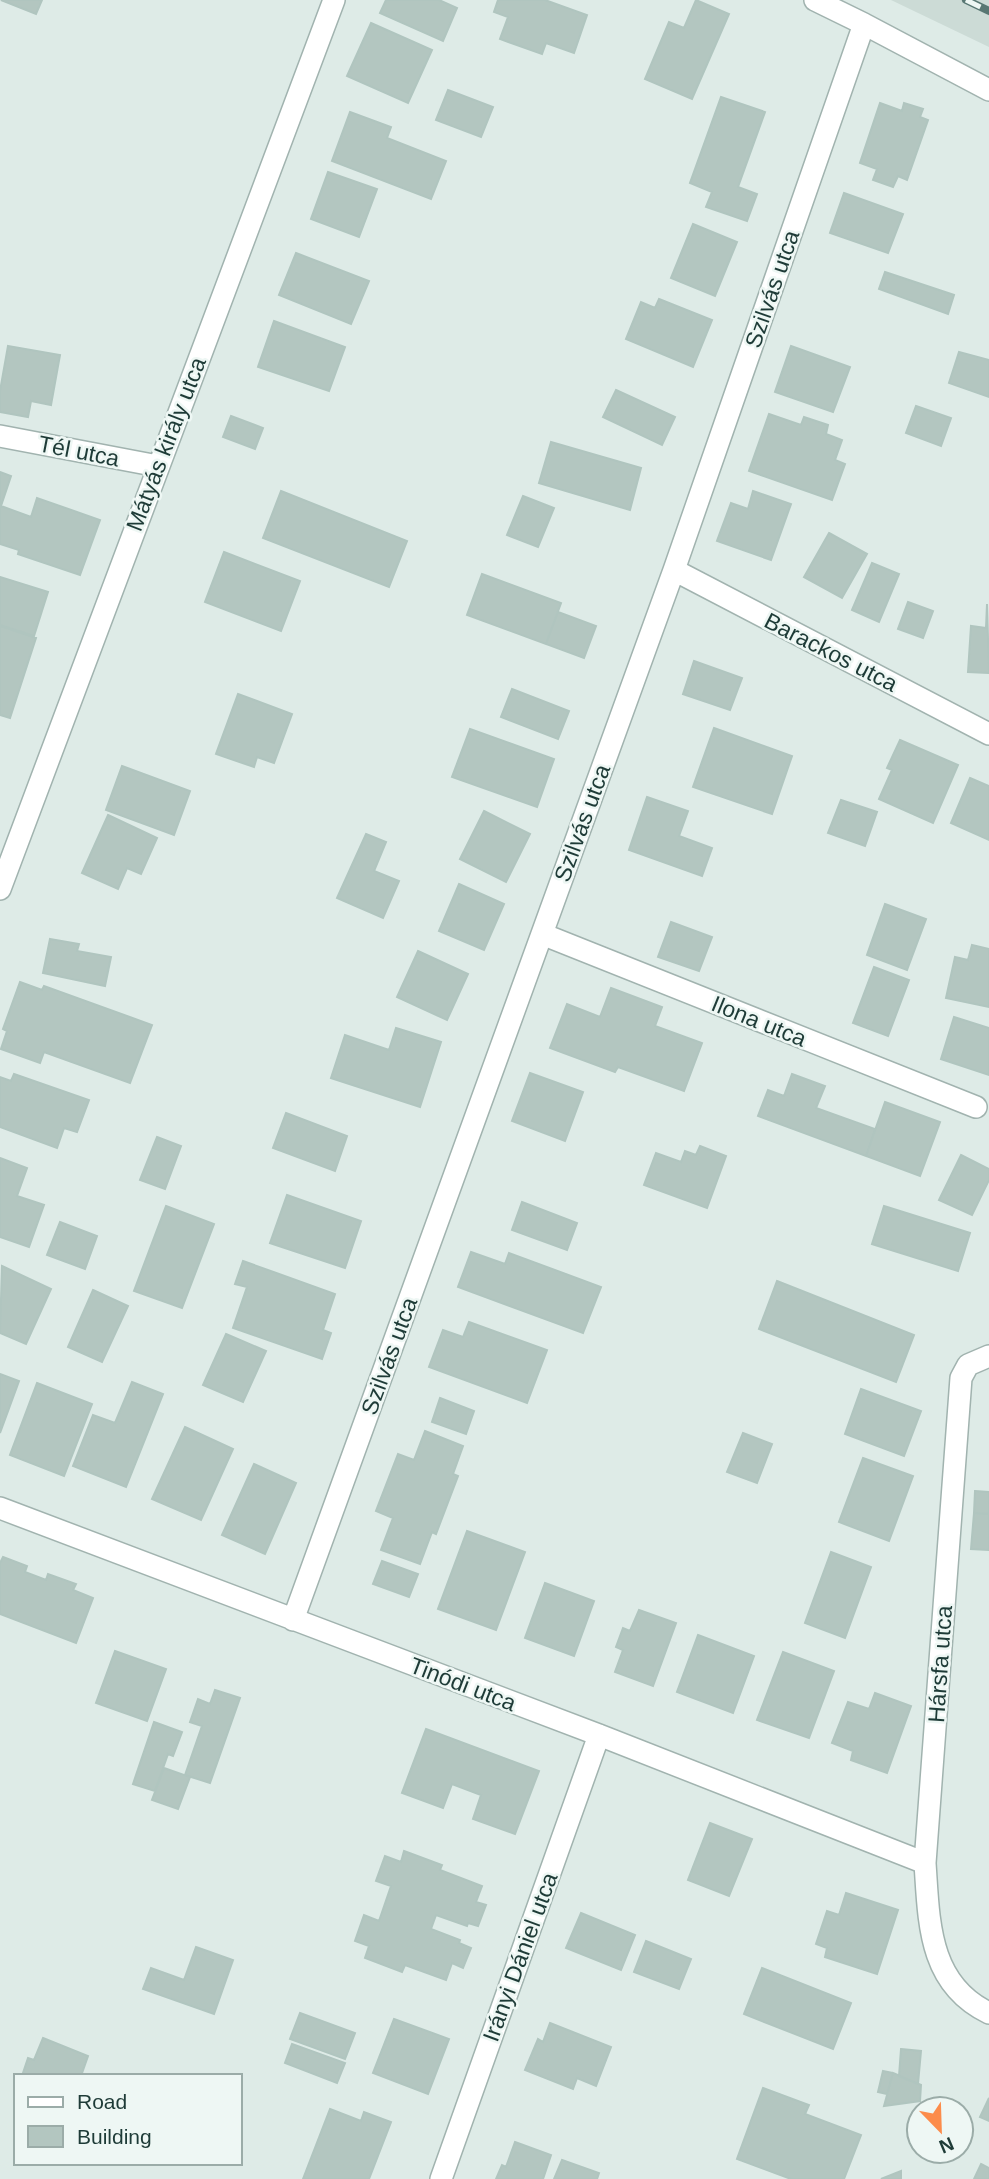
<svg xmlns="http://www.w3.org/2000/svg" width="989" height="2179" viewBox="0 0 989 2179" font-family="Helvetica,sans-serif">
	<style>
		.built { fill: #ccdbd6 }
		.building { fill: #b3c6c0; stroke: #b0c5bf; stroke-width: 2 }
		.lines { fill: none; stroke-linecap: round; stroke-linejoin: round }
		.minor-casing { stroke: #a1b3af; stroke-width: 24 }
		.minor { stroke: #fff; stroke-width: 21 }
		.rail-casing { stroke: #587773; stroke-width: 8 }
		.rail { stroke: #eef7f4; stroke-width: 5; stroke-dasharray: 16; stroke-linecap: butt }
		.labels { text-anchor: middle; stroke-width: 5; stroke-linejoin: round; paint-order: stroke }
		.street-label { font-size: 23px; fill: #1e3b37; stroke: #eef7f4 }
	</style>
	<rect width="100%" height="100%" fill="#deebe7"/>
	<path class="built" d="M891,0H989V47Z"/>
	<path class="building" d="M1,0H42L36,14Z
		M386,0H439L457,8L443,41L380,13Z
		M498,0H545L587,15L574,53L546,43L542,54L500,39L508,17L494,12Z
		M696,0L729,14L692,99L645,79L669,22L684,28Z
		M371,23L432,50L408,103L347,76Z
		M448,90L493,107L481,137L436,120Z
		M721,97L765,112L738,187L757,194L747,221L706,207L712,192L690,183Z
		M880,103L902,111L904,103L923,109L920,117L928,120L907,180L898,176L893,187L873,180L877,169L860,163Z
		M350,112L391,127L387,138L446,161L431,199L332,161Z
		M328,172L377,189L359,237L311,219Z
		M844,193L903,214L888,253L830,233Z
		M693,224L737,242L715,296L671,278Z
		M296,253L369,281L351,324L279,295Z
		M885,272L954,295L948,314L879,289Z
		M659,299L712,320L693,367L626,339L641,302L655,308Z
		M274,321L345,347L329,391L258,367Z
		M8,346L60,355L51,405L31,401L28,417L0,412V391Z
		M791,346L850,367L833,412L775,392Z
		M959,352L989,360V397L949,383Z
		M616,390L675,417L662,445L603,417Z
		M916,406L951,418L941,446L906,433Z
		M769,414L801,425L804,417L828,425L826,434L842,440L835,460L845,464L832,500L749,471Z
		M231,416L263,428L255,449L223,437Z
		M551,442L641,468L630,510L539,483Z
		M0,472L11,476L1,506L31,517L37,498L100,520L80,575L18,554L19,550L0,544Z
		M281,491L407,541L389,587L263,538Z
		M753,491L791,504L771,560L717,541L731,503L748,509Z
		M523,496L554,508L538,547L507,535Z
		M829,533L867,554L842,598L804,577Z
		M224,552L300,581L281,631L205,602Z
		M872,563L899,574L879,622L852,610Z
		M482,574L561,603L546,644L467,615Z
		M0,577L48,592L34,636L0,625Z
		M908,602L933,611L923,638L898,629Z
		M987,604L989,673L968,672L971,626L986,628Z
		M558,612L596,626L584,658L546,644Z
		M0,626L36,638L10,718L0,715Z
		M694,661L742,678L730,710L683,694Z
		M512,689L569,711L558,739L501,717Z
		M238,694L292,714L274,763L257,757L254,767L216,754Z
		M714,728L792,756L772,814L693,787Z
		M470,729L554,759L537,807L452,777Z
		M900,740L958,765L933,823L879,799L892,770L887,768Z
		M122,766L190,791L174,835L106,810Z
		M970,778L989,786V840L951,823Z
		M647,797L688,811L679,836L712,848L702,876L629,850Z
		M841,800L877,812L865,846L828,833Z
		M484,811L530,834L506,882L460,859Z
		M108,815L157,838L141,874L127,868L118,889L82,873Z
		M366,834L386,842L374,871L399,881L383,918L337,898Z
		M459,884L504,904L484,950L439,931Z
		M885,904L926,919L907,970L867,955Z
		M671,922L712,937L699,971L658,957Z
		M50,939L79,944L77,951L111,957L105,986L43,973Z
		M972,945L989,949V1007L946,998L955,957L968,960Z
		M418,951L468,974L447,1020L397,997Z
		M874,967L909,980L888,1036L853,1023Z
		M20,982L42,990L44,986L152,1025L130,1083L44,1052L40,1063L1,1049L7,1031L3,1029Z
		M611,988L662,1007L655,1026L702,1043L684,1091L618,1067L615,1072L550,1048L567,1004L600,1017Z
		M954,1017L989,1028V1075L941,1059Z
		M396,1028L441,1042L420,1107L331,1078L345,1035L389,1050Z
		M530,1073L583,1092L565,1141L512,1121Z
		M14,1074L89,1100L77,1132L64,1128L57,1148L0,1127V1077L11,1081Z
		M792,1074L825,1086L816,1108L875,1129L866,1156L758,1116L768,1090L784,1096Z
		M885,1102L940,1122L920,1176L866,1156Z
		M286,1113L347,1136L335,1171L273,1148Z
		M157,1137L181,1146L165,1189L140,1180Z
		M700,1146L726,1156L707,1208L644,1185L656,1153L681,1162L685,1151L696,1155Z
		M961,1155L989,1169V1180L972,1215L939,1200Z
		M0,1158L27,1168L17,1196L44,1205L29,1247L0,1237Z
		M287,1195L361,1221L345,1268L270,1243Z
		M522,1202L577,1223L567,1250L512,1230Z
		M166,1206L214,1224L182,1308L134,1291Z
		M884,1206L970,1233L958,1271L872,1244Z
		M60,1222L97,1236L85,1269L47,1255Z
		M471,1252L505,1264L509,1253L601,1287L583,1333L458,1287Z
		M243,1261L335,1294L323,1330L331,1333L322,1359L233,1328L247,1287L235,1284Z
		M2,1266L51,1289L26,1344L0,1333Z
		M777,1281L914,1335L896,1382L759,1329Z
		M93,1290L128,1306L102,1362L68,1347Z
		M469,1322L547,1350L527,1403L429,1367L443,1330L463,1337Z
		M226,1334L266,1351L243,1402L203,1385Z
		M0,1374L19,1381L0,1433Z
		M132,1382L163,1394L126,1487L73,1466L93,1415L115,1423Z
		M37,1383L92,1404L64,1476L10,1455Z
		M861,1389L921,1411L904,1456L845,1434Z
		M440,1398L474,1411L466,1434L432,1422Z
		M185,1427L233,1449L201,1520L152,1499Z
		M425,1431L463,1446L453,1474L458,1476L436,1534L432,1532L420,1564L381,1550L393,1518L376,1511L398,1454L414,1460Z
		M743,1433L772,1444L757,1483L727,1472Z
		M863,1458L913,1476L889,1541L839,1522Z
		M254,1464L296,1483L265,1554L222,1535Z
		M975,1491L989,1492V1514L974,1513Z
		M974,1513L989,1514V1550L971,1549Z
		M467,1531L525,1552L496,1630L438,1609Z
		M831,1552L871,1567L845,1638L805,1623Z
		M3,1557L27,1566L25,1572L46,1580L48,1574L76,1584L73,1590L93,1598L76,1643L0,1614V1563Z
		M382,1561L418,1574L409,1597L373,1584Z
		M545,1583L594,1601L574,1656L525,1638Z
		M639,1610L676,1623L653,1686L615,1672L623,1650L616,1647L623,1628L630,1631Z
		M698,1635L754,1656L733,1713L677,1692Z
		M115,1651L166,1669L147,1721L96,1703Z
		M783,1652L834,1671L809,1738L757,1720Z
		M215,1690L240,1698L210,1783L185,1775L202,1726L190,1722L198,1699L210,1704Z
		M875,1693L911,1706L887,1773L851,1760L853,1751L832,1743L848,1702L869,1709Z
		M154,1722L182,1732L173,1756L168,1754L155,1791L133,1784Z
		M426,1729L539,1771L515,1834L473,1819L481,1795L452,1784L443,1808L402,1793Z
		M164,1768L190,1777L178,1809L152,1800Z
		M710,1823L752,1839L729,1896L688,1880Z
		M404,1851L442,1865L440,1870L482,1886L476,1902L486,1905L478,1926L468,1923L467,1926L436,1915L431,1929L460,1940L459,1943L471,1948L463,1968L452,1963L446,1980L405,1965L402,1972L365,1958L369,1946L355,1941L364,1915L379,1921L391,1886L376,1881L385,1856L401,1862Z
		M846,1893L898,1910L877,1974L825,1957L827,1948L816,1944L827,1911L839,1915Z
		M581,1913L635,1935L621,1970L566,1948Z
		M646,1941L691,1959L679,1989L634,1972Z
		M196,1947L233,1960L214,2014L143,1989L151,1968L184,1980Z
		M762,1968L851,2003L833,2049L744,2014Z
		M300,2013L355,2033L345,2059L290,2039Z
		M394,2019L449,2039L428,2094L373,2073Z
		M550,2023L611,2047L596,2086L577,2078L573,2089L525,2070L538,2039L543,2042Z
		M43,2038L88,2056L81,2076H22L28,2058L34,2060Z
		M292,2044L345,2063L337,2083L285,2063Z
		M901,2049L921,2051L918,2084L899,2076Z
		M883,2071L893,2073L887,2094L878,2092Z
		M893,2073L921,2085L920,2101L884,2106Z
		M763,2088L809,2105L805,2114L861,2135L844,2179H791L737,2159Z
		M989,2098V2121L980,2117Z
		M330,2109L361,2121L364,2112L391,2122L369,2179H303Z
		M515,2142L551,2155L543,2179H496L502,2165L506,2167Z
		M562,2160L599,2173L597,2179H554Z
		M981,2164L989,2168V2179H974Z
		M901,2171V2179H881Z"/>
	<g class="lines">
		<defs>
			<path id="minor" d="M815,0L864,24L989,90
				M0,436L158,466
				M674,570L989,734
				M0,889L334,0
				M542,934L976,1107
				M989,1356L968,1365L961,1378L925,1863C929,1921 928,1984 989,2013
				M0,1508L599,1735L925,1863
				M293,1620L674,570L864,24
				M441,2179L599,1735"/>
		</defs>
		<use href="#minor" class="minor-casing"/>
		<use href="#minor" class="minor"/>
		<defs>
			<path id="rail" d="M966,0L989,11"/>
		</defs>
		<use href="#rail" class="rail-casing"/>
		<use href="#rail" class="rail"/>
	</g>
	<g class="labels">
		<g class="street-label">
			<text transform="translate(772 289) rotate(-71)" y="8">Szilvás utca</text>
			<text transform="translate(166 444) rotate(-69)" y="8">Mátyás király utca</text>
			<text transform="translate(79 451) rotate(11)" y="8">Tél utca</text>
			<text transform="translate(831 652) rotate(27)" y="8">Barackos utca</text>
			<text transform="translate(582 823) rotate(-70)" y="8">Szilvás utca</text>
			<text transform="translate(759 1021) rotate(22)" y="8">Ilona utca</text>
			<text transform="translate(389 1356) rotate(-70)" y="8">Szilvás utca</text>
			<text transform="translate(940 1664) rotate(-86)" y="8">Hársfa utca</text>
			<text transform="translate(463 1684) rotate(21)" y="8">Tinódi utca</text>
			<text transform="translate(520 1957) rotate(-70)" y="8">Irányi Dániel utca</text>
		</g>
	</g>
	<rect x="14" y="2074" width="228" height="91" fill="#eef7f4" stroke="#9baca8" stroke-width="2"/>
	<rect x="28" y="2097" width="35" height="10" fill="#ffffff" stroke="#9baca8" stroke-width="2"/>
	<text x="77" y="2109" font-size="21" fill="#1e3b37">Road</text>
	<rect x="28" y="2126" width="35" height="21" fill="#b3c6c0" stroke="#9baca8" stroke-width="2"/>
	<text x="77" y="2144" font-size="21" fill="#1e3b37">Building</text>
	<g transform="translate(940 2130) rotate(157)"><circle r="33" fill="#eef7f4" stroke="#9baca8" stroke-width="2"/>
	<path d="M0-5L12 26L0 18L-12 26Z" fill="#fc8c4b"/>
	<text y="-10" font-size="19" font-weight="bold" text-anchor="middle" fill="#1e3b37">N</text>
	</g>
</svg>
